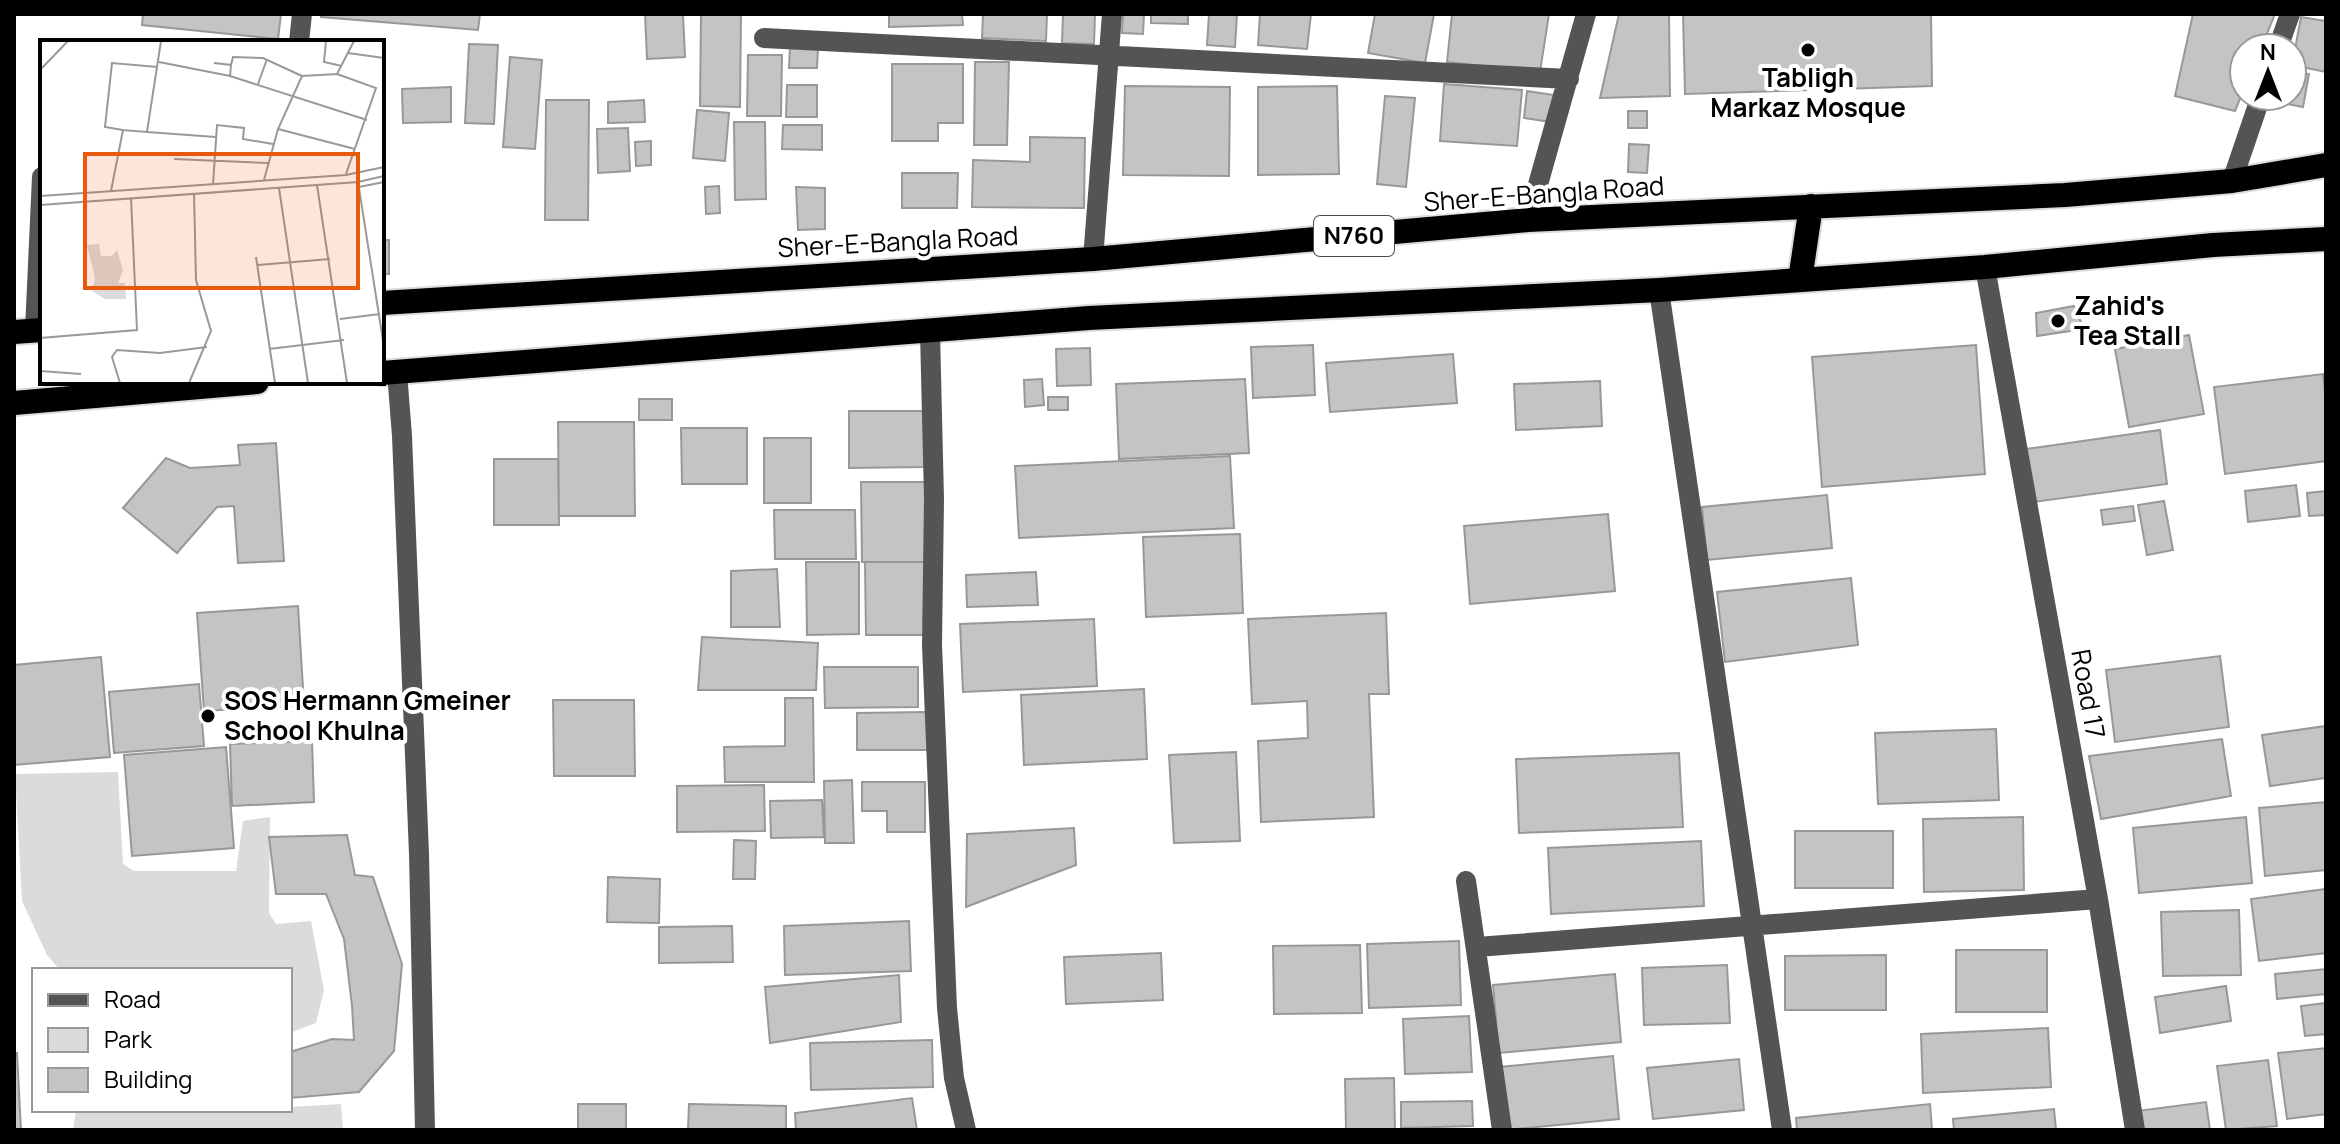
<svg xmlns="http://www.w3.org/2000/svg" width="2340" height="1144" viewBox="0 0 2340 1144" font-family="Manrope,sans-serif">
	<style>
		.green { fill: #dbdbdb }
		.building { fill: #c4c4c4; stroke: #989898; stroke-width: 2 }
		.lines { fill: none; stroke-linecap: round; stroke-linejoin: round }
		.highway-casing { stroke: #dbdbdb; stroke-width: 28 }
		.minor { stroke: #545454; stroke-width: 20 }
		.highway { stroke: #000; stroke-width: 24 }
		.poi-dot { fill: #000; stroke: #fff; stroke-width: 3 }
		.labels { text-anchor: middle; stroke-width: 8; stroke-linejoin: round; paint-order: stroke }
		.shield { fill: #fff; stroke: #4c4c4c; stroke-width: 2 }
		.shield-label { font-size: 24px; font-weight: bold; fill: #000 }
		.poi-label { font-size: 26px; font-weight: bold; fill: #000; stroke: #fff; text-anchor: start }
		.street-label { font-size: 26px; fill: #000; stroke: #fff }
		.inset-road { fill: none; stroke: #999; stroke-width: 2 }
		.view { fill: #e8590c; fill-opacity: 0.15; stroke: #e8590c; stroke-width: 4 }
		.inset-edge { fill: none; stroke: #000; stroke-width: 4 }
	</style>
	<rect width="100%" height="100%" fill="#fff"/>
	<path class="green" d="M118,772L123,864L134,871H236L243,821L270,817L269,913L276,924L311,921L324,990L316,1023L290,1033V970H60L47,955L22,901L15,774Z
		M341,1104L343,1130H73L76,1110H290V1107Z"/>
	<path class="building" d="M143,14H281L278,39L142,25Z
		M321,14H480L478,30L321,17Z
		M645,14H683L685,57L647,59Z
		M701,14H741L740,107L700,106Z
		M889,14H962L963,25L889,27Z
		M983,14H1047L1046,41L982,38Z
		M1063,14H1095L1094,44L1062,43Z
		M1123,14H1144L1143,34L1122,33Z
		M1151,14H1188V24L1151,23Z
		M1209,14H1237L1235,47L1207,45Z
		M1260,14H1311L1307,49L1258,45Z
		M1375,14H1434L1425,63L1368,53Z
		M1452,14H1549L1540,72L1447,62Z
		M1619,14H1669L1670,96L1600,98Z
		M1683,14H1931L1932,86L1685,94Z
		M2193,14H2275L2261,48H2244V89L2235,111L2175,96Z
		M2301,17L2326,21V72L2292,65Z
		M469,44L498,45L494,124L465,123Z
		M790,47H818L817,68H789Z
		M748,55H782L781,116H747Z
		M510,57L542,60L535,149L503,147Z
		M975,62H1009L1007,145H974Z
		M892,64H963V123H938V141H892Z
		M2292,71L2309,74L2303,107L2282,103L2283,96H2292Z
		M1444,84L1522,90L1517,146L1440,141Z
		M787,85H817V117H786Z
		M1125,86L1230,87L1229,176L1123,175Z
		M1337,86L1339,174L1258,175V87Z
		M451,87V122L403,123L402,89Z
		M1527,91L1554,95L1551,122L1524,118Z
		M1385,96L1415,98L1406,187L1377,184Z
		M546,100H589L588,220H545Z
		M644,100L645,122L608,123V102Z
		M697,110L729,113L725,161L693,158Z
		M1628,111H1647V128H1628Z
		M734,122H765L766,199L735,200Z
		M783,125H822V150L782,149Z
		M628,128L630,171L598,173L597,129Z
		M1030,137L1085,138L1084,208L972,207L973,160L1030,162Z
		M651,141V165L636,166L635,142Z
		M1629,144L1649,145L1647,173L1628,172Z
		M902,173H958L957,208H902Z
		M719,186L720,213L706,214L705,187Z
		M796,187L825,188V229L798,230Z
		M382,240H389V274H382Z
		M2074,306L2084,329L2037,336L2036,313Z
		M2189,335L2204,414L2129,427L2115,349Z
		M1313,345L1315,395L1253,398L1251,347Z
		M1976,345L1985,474L1822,487L1812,357Z
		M1090,348L1091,385L1057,386L1056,349Z
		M1453,354L1457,403L1330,412L1326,363Z
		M2323,374L2326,401V461L2225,474L2214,387Z
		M1042,379L1044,405L1025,407L1024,380Z
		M1245,379L1249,453L1119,459L1116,384Z
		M1600,381L1602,426L1516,430L1514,384Z
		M1048,397H1068V410H1048Z
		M639,399H672V420H639Z
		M849,411H925V467L849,468Z
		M558,422H634L635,516H559Z
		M681,428H747V484H682Z
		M2160,430L2167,484L2034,502L2026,449Z
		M764,438H811V503H764Z
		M276,443L284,561L238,563L234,506L217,507L177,553L123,508L166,458L190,468L240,465L238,445Z
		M1230,456L1234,528L1019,538L1015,466Z
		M494,459H558L559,525H494Z
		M861,482H928L929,562H862Z
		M2296,485L2300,516L2248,522L2245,491Z
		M2326,491V515L2309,516L2307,493Z
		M1827,495L1832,548L1707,560L1702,507Z
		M2164,501L2173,550L2147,555L2138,505Z
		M2133,506L2135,521L2103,525L2101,510Z
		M774,510H855L856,559H775Z
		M1608,514L1615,591L1470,604L1464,526Z
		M1240,534L1243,613L1146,617L1143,537Z
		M806,562H859V634L807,635Z
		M865,562H929V635H866Z
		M777,569L780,627H731V571Z
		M1036,572L1038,605L967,607L966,575Z
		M1851,578L1858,645L1725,662L1717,592Z
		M298,606L304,705L204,711L197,613Z
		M1386,613L1389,694H1369L1374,817L1261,822L1258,741L1308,738L1307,701L1252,704L1248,619Z
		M1094,619L1097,686L963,692L960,624Z
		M702,637L818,643L816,690H698Z
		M2220,656L2229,727L2115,742L2106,670Z
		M101,657L110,757L14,765V665Z
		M824,667H918V707L825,708Z
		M199,684L204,746L114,753L109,692Z
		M1144,689L1147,759L1024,765L1021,695Z
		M785,698H813L814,782H725L724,747L785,746Z
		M553,700H634L635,776H554Z
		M927,712L928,750H857V713Z
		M2326,726V778L2270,786L2262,735Z
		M1996,729L1999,800L1878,804L1875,733Z
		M2222,739L2231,796L2101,819L2089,756Z
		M312,741L314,802L232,806L230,744Z
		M226,747L234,848L132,856L124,755Z
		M1236,752L1240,841L1174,843L1169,755Z
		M1679,753L1683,827L1519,833L1516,759Z
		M852,780L854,843H825L824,781Z
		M862,782H925V832H887V811H862Z
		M764,785L765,831L677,832V786Z
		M822,800L824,837L771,838L770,801Z
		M2326,802V870L2265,876L2259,808Z
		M2023,817L2024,890L1924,892L1923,819Z
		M2246,817L2252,883L2139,893L2133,828Z
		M1074,828L1076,865L966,907L967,834Z
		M1795,831H1893V888H1795Z
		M347,835L355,875L373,877L402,964L394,1051L359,1092L290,1098V1052L332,1039L354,1040L352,1006L344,939L326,894H276L269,837Z
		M734,840L756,841L755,879H733Z
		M1701,841L1704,906L1551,914L1548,848Z
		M608,877L660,879L659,923L607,922Z
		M2326,889V953L2259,961L2251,899Z
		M2239,910L2241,975L2163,976L2161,912Z
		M909,921L911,971L785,975L784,926Z
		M732,926L733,962L659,963V927Z
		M1459,941L1461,1005L1369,1008L1367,944Z
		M1360,945L1362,1013L1274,1014L1273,946Z
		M1956,950H2047V1012H1956Z
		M1161,953L1163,1000L1066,1004L1064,957Z
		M1886,955V1010H1785V956Z
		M1727,965L1730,1023L1644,1025L1642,968Z
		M2326,969V994L2277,999L2275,974Z
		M1615,974L1621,1042L1499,1053L1493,985Z
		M899,975L901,1022L770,1043L765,987Z
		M2226,986L2231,1021L2160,1033L2155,997Z
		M2326,1003V1034L2305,1036L2301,1006Z
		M1469,1016L1472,1072L1405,1074L1403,1019Z
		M2048,1028L2051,1087L1923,1093L1921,1034Z
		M932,1040L933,1087L811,1090L810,1043Z
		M2326,1048V1114L2287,1119L2278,1053Z
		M17,1053L21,1130H14V1054Z
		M1613,1056L1619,1119L1505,1130L1499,1067Z
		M1739,1059L1744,1110L1653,1119L1647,1068Z
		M2268,1060L2277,1126L2226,1130L2217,1066Z
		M1394,1078L1395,1130H1346L1345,1079Z
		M912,1098L917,1130H796L795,1113Z
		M1472,1101L1473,1126L1401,1128V1102Z
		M2206,1102L2210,1130H2140L2137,1111Z
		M578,1104H626V1130H578Z
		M689,1104L786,1106V1130H688Z
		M1930,1104L1932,1130H1797L1796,1118Z
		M2054,1109L2056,1130H1954L1953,1119Z"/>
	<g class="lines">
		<defs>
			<path id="highway" d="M1800,280L1811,206
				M382,303L1093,259L1528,220L2065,195L2232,181L2326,165
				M14,332L42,330
				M382,373L1089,318L1659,290L1985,267L2213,245L2326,239
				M14,403L257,382"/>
		</defs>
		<use href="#highway" class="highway-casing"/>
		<path class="minor" d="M764,38L1569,79
			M299,42L302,14
			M2278,48L2290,14
			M2232,181L2261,96
			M1528,220L1586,14
			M1093,259L1112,14
			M1985,267L2098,899L2135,1130
			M1659,290L1782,1130
			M35,330L42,177
			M930,332L934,499L932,645L947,1008L954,1078L966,1130
			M397,372L402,436L419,854L425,1130
			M1466,881L1502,1130
			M1477,947L2098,899"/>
		<use href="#highway" class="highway"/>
	</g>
	<g class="poi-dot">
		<circle cx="1808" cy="50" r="8"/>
		<circle cx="2058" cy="321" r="8"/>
		<circle cx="208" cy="716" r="8"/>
	</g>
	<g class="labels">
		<rect class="shield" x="1314" y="216" width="80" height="40" rx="6"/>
		<g class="shield-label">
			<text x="1354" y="244">N760</text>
		</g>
		<g class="poi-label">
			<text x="1808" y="87" text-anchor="middle">Tabligh<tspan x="1808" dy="30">Markaz Mosque</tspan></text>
			<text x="2074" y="315">Zahid's<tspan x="2074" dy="30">Tea Stall</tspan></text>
			<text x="224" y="710">SOS Hermann Gmeiner<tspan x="224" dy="30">School Khulna</tspan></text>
		</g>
		<g class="street-label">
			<text transform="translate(1544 194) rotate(-4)" y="9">Sher-E-Bangla Road</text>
			<text transform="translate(898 242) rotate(-3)" y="9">Sher-E-Bangla Road</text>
			<text transform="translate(2088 694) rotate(80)" y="9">Road 17</text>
		</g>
	</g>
	<g transform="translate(40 40)">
		<rect width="344" height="344" fill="#fff"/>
		<path d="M59,204L61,216H72L77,210L83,230L78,243H85L86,259H65L52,251L55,238L47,205Z" fill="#dbdbdb"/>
		<path class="inset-road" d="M286,1L284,22L302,26M308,13L344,18M119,22L190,36M174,23L191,25L190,36L327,80M191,25L193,17L223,18L262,36M0,30L28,1M297,34L336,48L306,134M218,44L227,19M238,89L315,109M83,90L65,87L72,23L118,27M107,92L176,97M134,119L228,123M224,140L238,89L262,36L297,34L314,1M318,142L344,307M173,145L177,85L204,88L203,99L233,104M277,145L307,343M319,147L344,142M239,148L268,343M71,151L83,90L107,92L121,1M0,156L306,135L344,127M0,165L318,142L344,136M216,217L235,343M218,225L290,219M300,279L340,274M0,298L97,290L91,158M229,309L304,300M0,331L41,334M80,343L72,317L77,310L120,313L167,307M149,343L171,291L156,240L154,153"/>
		<path class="view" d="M45,114H318V248H45Z"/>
		<rect width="344" height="344" class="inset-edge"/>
	</g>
	<rect width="2340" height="1144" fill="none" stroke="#000000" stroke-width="32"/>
	<rect x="32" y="968" width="260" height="144" fill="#ffffff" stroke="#999999" stroke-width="2"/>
	<rect x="48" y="994" width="40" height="12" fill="#545454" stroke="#999999" stroke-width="2"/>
	<text x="104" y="1008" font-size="24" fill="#000000">Road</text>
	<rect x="48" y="1028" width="40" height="24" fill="#dbdbdb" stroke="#999999" stroke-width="2"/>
	<text x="104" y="1048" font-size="24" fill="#000000">Park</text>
	<rect x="48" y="1068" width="40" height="24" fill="#c4c4c4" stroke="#999999" stroke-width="2"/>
	<text x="104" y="1088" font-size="24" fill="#000000">Building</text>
	<g transform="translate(2268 72)"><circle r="38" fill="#ffffff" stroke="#999999" stroke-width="2"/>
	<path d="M0-6L14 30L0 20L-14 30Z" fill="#000000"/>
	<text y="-12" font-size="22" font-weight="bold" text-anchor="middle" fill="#000000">N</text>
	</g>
</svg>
